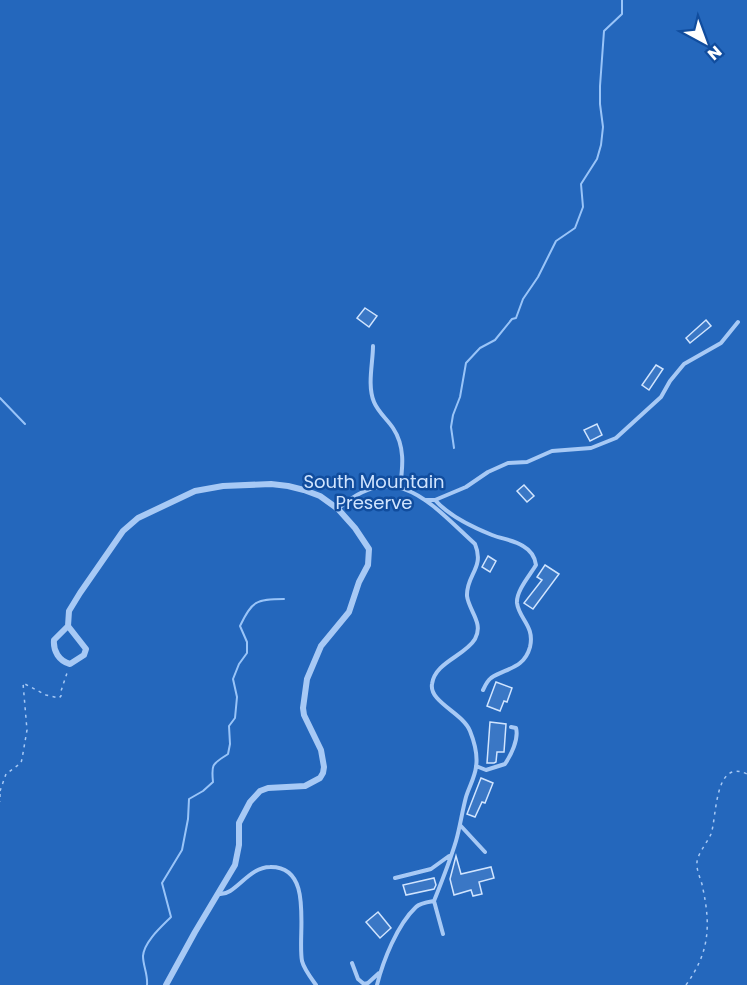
<svg xmlns="http://www.w3.org/2000/svg" width="747" height="985" viewBox="0 0 747 985" font-family="Poppins,sans-serif">
	<style>
		.green { fill: #2467bc }
		.lines { fill: none; stroke-linecap: round; stroke-linejoin: round }
		.stream { stroke: #99c4f8; stroke-width: 2 }
		.building { fill: #3a77c5; stroke: #d0e4fe; stroke-width: 1.5 }
		.path { stroke: #a7c9f5; stroke-width: 1.5; stroke-dasharray: 3 4.5; stroke-linecap: butt }
		.lane { stroke: #a7c9f5; stroke-width: 4 }
		.street { stroke: #a7c9f5; stroke-width: 6 }
		.labels { text-anchor: middle; stroke-width: 5; stroke-linejoin: round; paint-order: stroke }
		.park-label { font-size: 18px; fill: #d0e4fe; stroke: #114d9e }
	</style>
	<rect width="100%" height="100%" fill="#114d9e"/>
	<path class="green" d="M0,0H747V985H0Z"/>
	<g class="lines">
		<path class="stream" d="M0,398L25,424
			M454,448L451,427L453,415L460,397L466,363L480,348L495,340L512,319L516,318L523,299L538,277L556,241L575,228L583,207L581,184L597,159L601,145L603,127L600,104V86L604,31L622,14V0
			M147,985C148,974 143,966 143,956C144,942 161,927 171,917L162,883L182,850L188,819L189,799L203,791L213,782C211,763 213,764 228,754L230,744L229,726L235,718L237,697L233,679L239,664L247,653V642L240,626C252,601 256,599 284,599"/>
	</g>
	<path class="building" d="M365,308L377,316L369,327L357,318Z
		M706,320L711,326L690,343L686,338Z
		M656,365L663,369L649,390L642,385Z
		M597,424L602,435L590,441L584,430Z
		M524,485L534,496L527,502L517,491Z
		M488,556L496,561L490,572L482,567Z
		M545,565L559,574L533,609L524,603L542,580L537,577Z
		M496,682L512,688L507,702L504,701L500,711L487,706Z
		M490,722L506,724L504,752H497L496,762L494,763H487Z
		M481,778L493,783L485,803L482,802L475,817L467,814Z
		M456,856L461,874L491,867L494,878L479,882L482,894L473,896L471,890L454,895L450,879Z
		M434,878L436,885L434,889L406,895L403,885Z
		M378,912L391,928L380,938L366,922Z"/>
	<g class="lines">
		<path class="path" d="M0,791L6,774L21,763L22,759L27,730L23,683L46,695L59,698L61,696V691L68,670
			M0,794V802
			M686,985C709,953 711,927 703,889C702,881 696,871 697,862C698,853 707,843 711,834C717,817 714,758 747,774"/>
		<path class="lane" d="M373,346C373,363 367,385 374,402C378,412 387,419 393,428C405,446 403,466 400,487
			M425,500H435L466,487L488,472L508,463L527,462L552,451L591,448L616,438L661,397L670,381L684,364L721,343L738,322
			M435,500C449,516 472,527 492,535C502,539 514,540 523,546C530,550 535,557 536,565C530,575 516,591 517,603C519,619 535,626 530,647C524,669 506,668 491,678C487,681 485,686 483,690
			M338,509C395,457 431,504 475,544C485,568 466,575 467,596C469,611 484,623 475,639C465,656 435,662 432,684C429,702 463,713 470,731C474,741 478,755 476,767C475,777 469,787 466,797C462,812 460,827 456,841C450,861 442,881 434,901C428,902 420,903 416,907C397,925 383,961 377,985
			M476,766L486,770L505,764C511,755 519,739 516,728L511,727
			M460,825L485,852
			M395,878L431,869L449,856
			M219,894C235,896 248,867 270,867C315,866 297,934 302,961C304,969 311,978 316,985
			M434,901L443,934
			M352,963L358,979L364,984L368,983L379,973"/>
		<path class="street" d="M68,626L69,611L80,593L123,531L138,518L195,491L223,486L271,484L288,486L304,490L320,496L338,509L355,528L369,549L368,565L359,582L349,612L321,646L307,679L303,708L304,715L321,750L324,767L323,773L320,778L305,786L268,788L260,791L250,802L239,823V845L235,865L195,932L166,985
			M68,626L86,649L84,655L70,664C59,661 53,651 54,640Z"/>
	</g>
	<g class="labels">
		<g class="park-label">
			<text x="374" y="488">South Mountain<tspan x="374" dy="21">Preserve</tspan></text>
		</g>
	</g>
	<g transform="translate(705 42) rotate(139)" stroke="#114d9e" stroke-width="4.5" paint-order="stroke">
	<path d="M0-4.5L10 22L0 15L-10 22Z" fill="#ffffff"/>
	<text y="-9" font-size="16" font-weight="bold" text-anchor="middle" fill="#ffffff">N</text>
	</g>
</svg>
